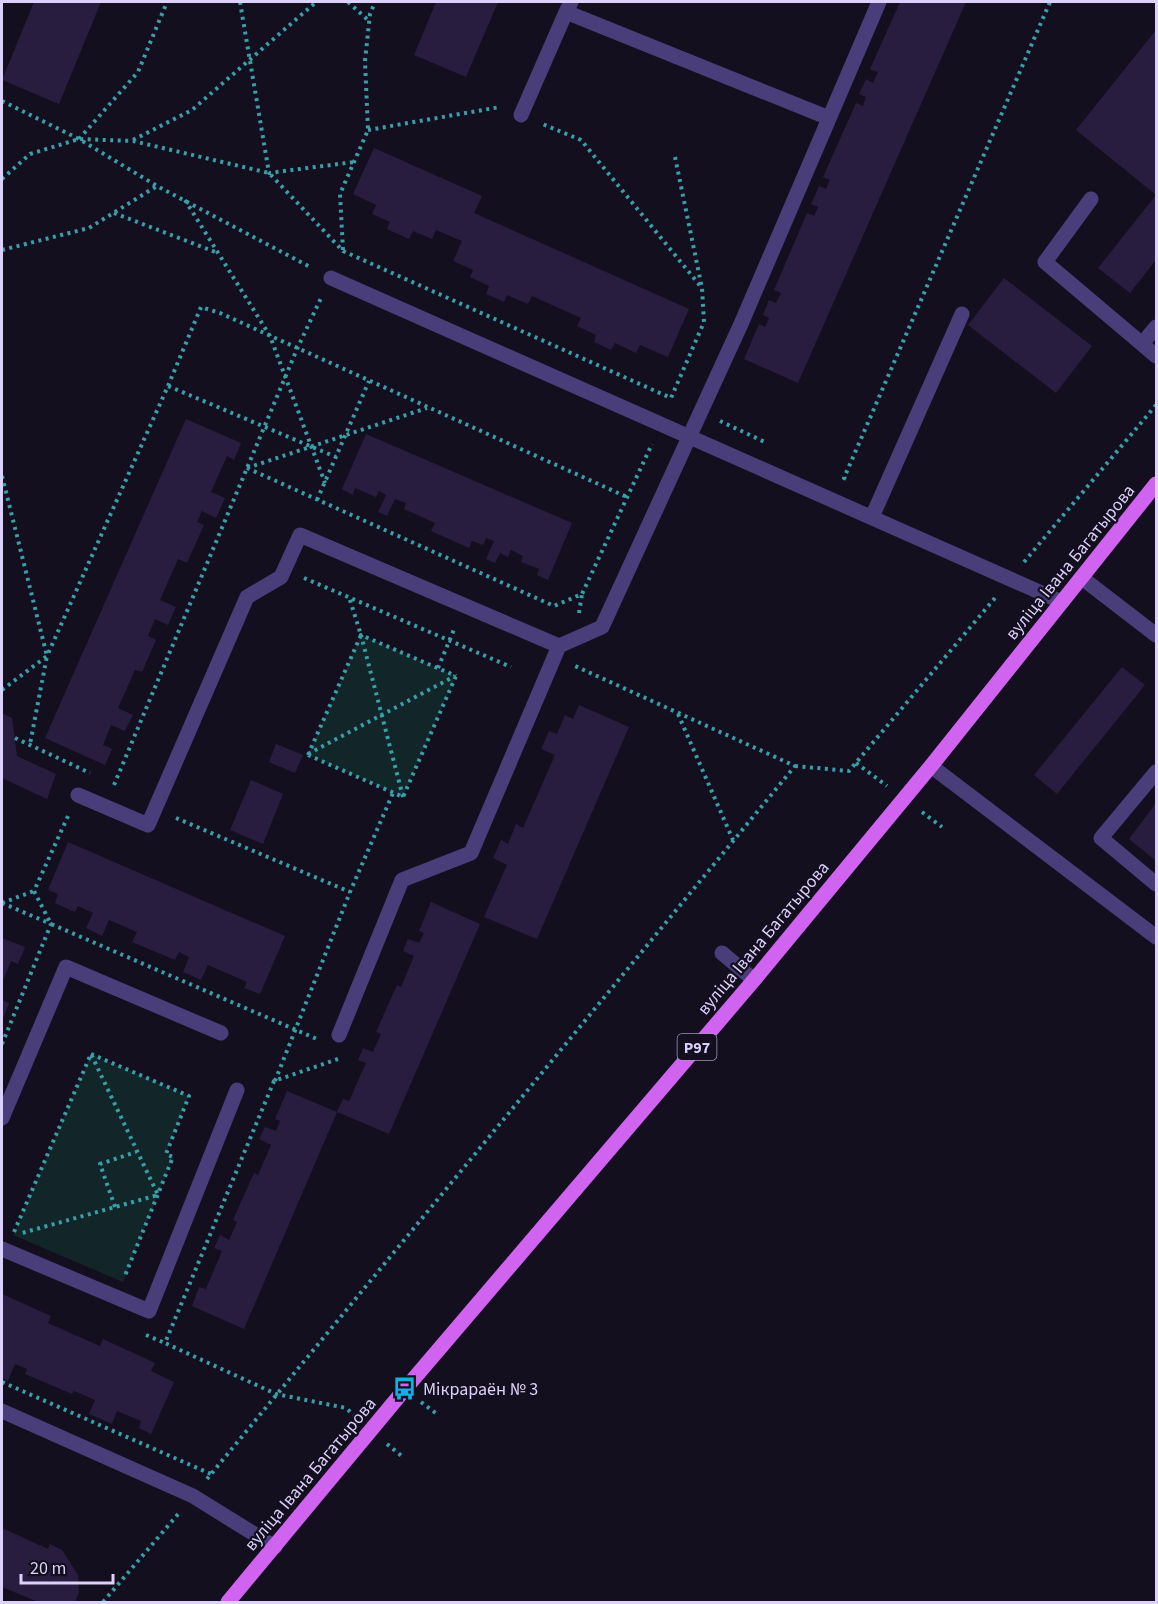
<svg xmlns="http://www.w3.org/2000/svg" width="1158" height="1604" viewBox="0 0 1158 1604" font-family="'Source Sans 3',sans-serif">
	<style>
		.green { fill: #122629 }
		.building { fill: #281d3e }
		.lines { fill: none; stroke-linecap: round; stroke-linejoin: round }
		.path { stroke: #399ea7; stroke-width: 4; stroke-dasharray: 3 4.5; stroke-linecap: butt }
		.minor { stroke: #493e7a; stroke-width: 15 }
		.major { stroke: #d063f0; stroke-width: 15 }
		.labels { text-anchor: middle; stroke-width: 4.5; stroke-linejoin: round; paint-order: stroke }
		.shield { fill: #140f1f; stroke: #a097b9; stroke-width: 1.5 }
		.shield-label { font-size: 16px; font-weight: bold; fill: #dcd1fb }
		.street-label { font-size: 18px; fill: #dcd1fb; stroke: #140f1f }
		.poi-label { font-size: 18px; fill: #dcd1fb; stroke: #140f1f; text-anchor: start }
	</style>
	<rect width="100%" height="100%" fill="#140f1f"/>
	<path class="green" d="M361,635L456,676L403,797L308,755Z
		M91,1054L189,1096L166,1154L173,1158L123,1282L13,1235Z"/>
	<path class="building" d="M34,2H101L59,104L2,80Z
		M436,2H498L466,77L414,55Z
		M900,2H966L798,383L744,359L759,324L765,327L769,318L763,315L769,300L776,303L781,293L774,290L807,213L814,216L818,207L811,204L819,186L826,189L830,180L823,177L856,103L863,106L866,97L859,94L866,79L873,83L878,72L870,69Z
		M1156,30V260L1130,293L1098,268L1156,195L1076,130Z
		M374,148L482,196L474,213L689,309L668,357L640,345L636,353L615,343L611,350L594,342L596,335L577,326L581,318L532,296L528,304L507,295L504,302L486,294L489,286L470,277L473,270L453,261L462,241L436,230L432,239L413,231L409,239L387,229L390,222L372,214L376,205L353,194Z
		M1004,278L1092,346L1056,393L968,325Z
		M186,419L241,443L234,460L227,456L211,492L225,498L216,518L202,511L197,522L204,525L187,563L178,559L160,600L176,607L168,625L155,619L148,636L156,640L142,672L135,670L118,708L133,715L125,731L111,725L103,745L112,749L105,765L45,738Z
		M366,434L572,523L548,580L537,575L539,569L521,562L523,556L511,550L508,557L500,553L495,563L486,559L494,541L486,538L483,545L472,541L469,548L431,531L435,523L404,509L406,503L395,499L387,516L378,512L386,495L379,491L376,497L355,488L353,495L342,489Z
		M1122,667L1145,685L1057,794L1034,775Z
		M579,705L629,727L537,939L484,917L507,865L493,858L501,840L508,844L516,824L523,828L555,755L541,749L549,731L557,734L565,715L573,719Z
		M2,713L12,718L17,756L56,774L47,799L2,778Z
		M276,744L303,755L295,773L269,762Z
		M251,780L283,794L263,844L230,830Z
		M1156,803V861L1129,839Z
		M68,842L285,936L260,994L244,988L247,982L208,965L201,980L183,972L189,957L179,952L175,960L132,942L137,932L109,920L102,936L86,928L93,913L78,906L75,912L55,903L58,894L48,890Z
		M431,902L480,924L389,1134L337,1112L244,1329L192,1306L199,1287L206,1289L222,1251L214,1248L220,1235L229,1240L237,1222L233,1220L254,1173L258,1175L271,1145L259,1139L265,1127L276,1131L280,1121L275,1119L287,1091L337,1112L343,1099L349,1101L366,1063L358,1060L363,1048L373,1052L381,1034L376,1032L397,985L401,987L414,956L403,951L408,939L419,943L424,933L419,931Z
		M2,938L25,947L18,964L11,961L2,983Z
		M2,1000L9,1003L2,1021Z
		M2,1294L51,1316L48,1323L100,1346L103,1339L155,1363L151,1371L174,1382L151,1434L139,1428L141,1421L117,1411L112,1424L89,1414L95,1400L74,1391L72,1394L25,1374L27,1369L15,1364L8,1381L2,1378Z
		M2,1528L48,1549L50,1544L62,1550L78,1575L79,1592L75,1602H38L2,1587Z"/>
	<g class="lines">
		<path class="path" d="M240,2L269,173L354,162
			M348,2L369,21
			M2,101L79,139L157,186L312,268
			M368,130L500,107
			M79,139L138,72L167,2
			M133,140L192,110L316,2
			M675,157L702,288
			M2,179L30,154L79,139L133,141L269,173L343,251L671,398L704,322L702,288L581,140L540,123
			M185,200L270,336L325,483
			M114,213L218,253
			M2,250L89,228L157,186
			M343,250L340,194L368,130L365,61L370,14L375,2
			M168,386L201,307L220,313L627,497
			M720,421L767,443
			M247,468L554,606L582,594L652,444
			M247,468L427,408
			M2,476L47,656L30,744
			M846,479L844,478L1050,2
			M317,500L369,381
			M1024,562L1156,405
			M304,578L511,667
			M579,613L582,594
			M438,668L455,627
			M2,690L47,656L168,386L336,457
			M678,714L733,840
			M15,738L90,773
			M308,754L455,676
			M308,755L403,797L456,676
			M308,755L361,635L349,597
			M856,763L887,786
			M795,766L849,771L995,598
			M114,785L297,349L321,298
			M403,797L361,635L456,676
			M922,812L942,827
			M68,816L34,891L51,924L317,1039
			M176,818L350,892
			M2,903L51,924L2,1044
			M2,903L34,891
			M91,1054L189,1096L166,1154L173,1157L124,1278
			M338,1059L274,1081L165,1343L276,1394L346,1408L354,1415
			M275,1081L350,892L393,793
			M115,1207L100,1164L136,1152
			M14,1232L91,1054L158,1195L22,1233
			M146,1335L165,1343
			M2,1382L211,1474
			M421,1402L437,1414
			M387,1444L403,1457
			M207,1479L795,766L575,666
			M103,1602L179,1513"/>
		<path class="minor" d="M571,2L566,12L829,118
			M521,115L566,12
			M1091,199L1045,262L1142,344
			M331,278L1062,602
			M1156,327L1142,344L1156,356
			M872,517L962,314
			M1082,578L1156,635
			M931,766L1156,937
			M1156,772L1101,838L1156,884
			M78,795L148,825L247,597L281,577L300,535L559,646
			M722,953L754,980
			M339,1035L402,880L471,853L559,646L602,627L741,324L879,2
			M2,1118L66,967L221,1033
			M2,1249L149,1311L237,1090
			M2,1411L193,1496L275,1547"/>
		<path class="major" d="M228,1602L405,1389L754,980L931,766L1156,484"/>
	</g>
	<defs>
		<symbol id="bus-bare" viewBox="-9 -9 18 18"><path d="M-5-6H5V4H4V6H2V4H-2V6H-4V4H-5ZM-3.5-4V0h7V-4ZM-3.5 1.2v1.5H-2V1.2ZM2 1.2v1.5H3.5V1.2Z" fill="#15b0e3" stroke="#140f1f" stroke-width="2.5" paint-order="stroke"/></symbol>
	</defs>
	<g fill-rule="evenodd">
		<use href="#bus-bare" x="388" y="1372" width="33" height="33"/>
	</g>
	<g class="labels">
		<rect class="shield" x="677.5" y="1034" width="39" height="26" rx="4.5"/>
		<g class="shield-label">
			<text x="697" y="1053">Р97</text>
		</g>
		<g class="street-label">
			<text transform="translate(1070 562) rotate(-51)" y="6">вуліца Івана Багатырова</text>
			<text transform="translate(763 938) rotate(-50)" y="6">вуліца Івана Багатырова</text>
			<text transform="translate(310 1474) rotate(-50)" y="6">вуліца Івана Багатырова</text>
		</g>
		<g class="poi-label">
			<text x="423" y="1395">Мікрараён № 3</text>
		</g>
	</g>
	<rect width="1158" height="1604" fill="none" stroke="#dcd1fb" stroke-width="6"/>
	<path d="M21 1574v9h92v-9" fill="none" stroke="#dcd1fb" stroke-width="3"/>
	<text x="30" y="1574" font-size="18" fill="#dcd1fb" stroke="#140f1f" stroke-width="4.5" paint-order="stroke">20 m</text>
</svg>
